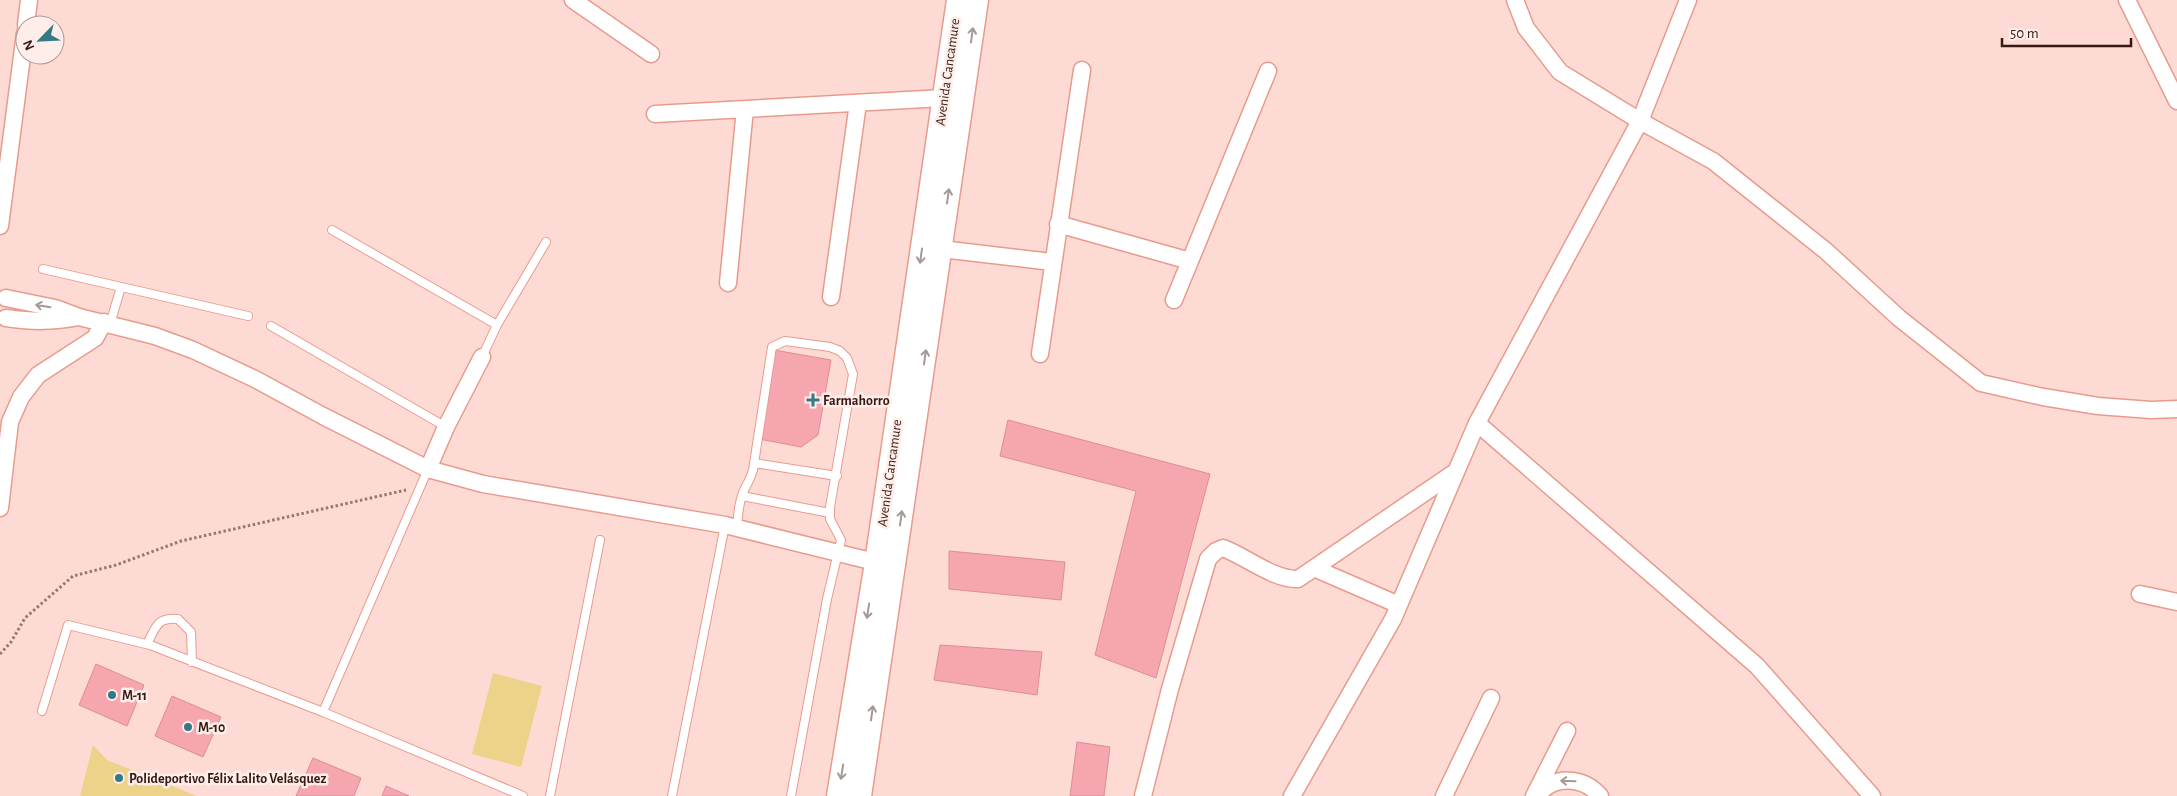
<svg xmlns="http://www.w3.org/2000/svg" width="2177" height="796" viewBox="0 0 2177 796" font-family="'Alegreya Sans',sans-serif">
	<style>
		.green { fill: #ecd389 }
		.building { fill: #f6a6af; stroke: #dc8d97 }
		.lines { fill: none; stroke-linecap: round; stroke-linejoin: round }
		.service-casing { stroke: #e89b8c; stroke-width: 10 }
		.minor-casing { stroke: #e89b8c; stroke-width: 19 }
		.secondary-casing { stroke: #e89b8c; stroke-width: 25 }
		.path { stroke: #977871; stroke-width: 3; stroke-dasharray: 2.5 2.5; stroke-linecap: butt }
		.service { stroke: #fff; stroke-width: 8 }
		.minor { stroke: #fff; stroke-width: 16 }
		.secondary { stroke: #fff; stroke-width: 22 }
		.oneway { stroke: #a59895 }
		.poi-dot { fill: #337986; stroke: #feede9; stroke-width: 2 }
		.labels { text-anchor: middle; stroke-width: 5; stroke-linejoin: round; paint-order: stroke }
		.street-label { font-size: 14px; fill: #371a14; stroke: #feede9 }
		.poi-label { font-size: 14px; font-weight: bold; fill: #371a14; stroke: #feede9; text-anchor: start }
	</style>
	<rect width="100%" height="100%" fill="#fddbd4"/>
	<path class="green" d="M493,673L542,686L521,767L472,754Z
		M93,745L107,760L197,796H80Z"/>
	<path class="building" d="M774,350L831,360L818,435L801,447L759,439Z
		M1008,420L1210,474L1156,678L1095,655L1136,491L1000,456Z
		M949,551L1065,562L1061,600L949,589Z
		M940,645L1042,652L1037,695L934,680Z
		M96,664L144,685L127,726L79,705Z
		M172,696L221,717L203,757L155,736Z
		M1077,742L1110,747L1104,796H1070Z
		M313,758L361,778L354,796H296Z
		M386,786L409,796H382Z"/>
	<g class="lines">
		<defs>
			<path id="service" d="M332,230L497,325
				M43,269L248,316
				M110,324L121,287
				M271,326L446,427
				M482,357L497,325L546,242
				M754,463L837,476
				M742,496L830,513
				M737,528C738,515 739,500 745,488C749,481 751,477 753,470L772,347L785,341L830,347L840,351L847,358L853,374L830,507V519L841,540L827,599L791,796
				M147,644C156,628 156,617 178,619L191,632L192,662
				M42,711L68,625L150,645L323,712L523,796
				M323,712L428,469
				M550,796L600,540
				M672,796L725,525"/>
			<path id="minor" d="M573,0L651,54
				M1515,0L1526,28L1560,72L1640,121L1713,161L1826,251L1899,318L1981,383L2043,397L2098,406L2151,410L2177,409
				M2127,0L2177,101
				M26,25L29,0
				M655,114L943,98
				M1058,224L1190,261
				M0,226L25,33
				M941,249L1052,262
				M728,283L745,109
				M831,297L858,103
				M6,298L55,308L79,317L155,336L193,350L255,379L323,416L428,469L483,484L725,525L887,565
				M1174,300L1268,71
				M6,318C33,322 52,322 79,317
				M1040,354L1082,70
				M1477,423L1757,666L1872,796
				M428,469L446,427L482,357
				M0,508L10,422L21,397L38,375L95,338L104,322
				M1316,569L1399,605
				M2140,594L2177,602
				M1143,796L1170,689L1208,559L1216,551L1223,548C1245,556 1274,580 1298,579L1455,472
				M1292,796L1393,619L1477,423L1640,121L1688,0
				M1444,796L1491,698
				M1534,796L1567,731
				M1537,796C1553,775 1583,776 1600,796"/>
			<path id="secondary" d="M838,796L876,563L958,0
				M860,796L977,0"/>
		</defs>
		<use href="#service" class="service-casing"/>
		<use href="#minor" class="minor-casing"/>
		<use href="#secondary" class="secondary-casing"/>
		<path class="path" d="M0,654L11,642L25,618L73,576L116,565L181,541L406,490"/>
		<use href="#service" class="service"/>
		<use href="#minor" class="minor"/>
		<use href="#secondary" class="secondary"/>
	</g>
	<defs><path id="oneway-shaft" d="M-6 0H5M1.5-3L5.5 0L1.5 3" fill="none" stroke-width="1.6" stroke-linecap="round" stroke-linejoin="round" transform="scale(1.25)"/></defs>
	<g class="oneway">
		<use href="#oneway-shaft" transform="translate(972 35) rotate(-82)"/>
		<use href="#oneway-shaft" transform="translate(948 196) rotate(-82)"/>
		<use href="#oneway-shaft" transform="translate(921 256) rotate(98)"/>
		<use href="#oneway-shaft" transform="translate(43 306) rotate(-170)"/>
		<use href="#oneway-shaft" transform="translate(925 357) rotate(-82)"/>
		<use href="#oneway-shaft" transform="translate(901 518) rotate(-82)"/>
		<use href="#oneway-shaft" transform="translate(868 611) rotate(99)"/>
		<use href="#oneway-shaft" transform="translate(872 713) rotate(-82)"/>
		<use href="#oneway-shaft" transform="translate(842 772) rotate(99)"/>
		<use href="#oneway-shaft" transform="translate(1568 781) rotate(-178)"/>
	</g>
	<g class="poi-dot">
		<path d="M810.5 392.5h5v5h5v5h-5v5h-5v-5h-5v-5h5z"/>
		<circle cx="112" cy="695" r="5"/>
		<circle cx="188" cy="727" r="5"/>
		<circle cx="119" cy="778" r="5"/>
	</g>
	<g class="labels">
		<g class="street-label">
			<text transform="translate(947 72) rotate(-82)" y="5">Avenida Cancamure</text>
			<text transform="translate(889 473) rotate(-82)" y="5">Avenida Cancamure</text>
		</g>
		<g class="poi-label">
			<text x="823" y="405">Farmahorro</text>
			<text x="122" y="700">M-11</text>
			<text x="198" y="732">M-10</text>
			<text x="129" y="783">Polideportivo Félix Lalito Velásquez</text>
		</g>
	</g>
	<g transform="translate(40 40) rotate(246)"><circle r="24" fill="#feede9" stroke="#ae9994"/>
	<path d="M0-4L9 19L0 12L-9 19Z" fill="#337986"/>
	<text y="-8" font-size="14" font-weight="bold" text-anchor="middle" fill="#371a14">N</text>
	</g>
	<path d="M2002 38v8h129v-8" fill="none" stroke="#371a14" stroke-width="2.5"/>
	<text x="2010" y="38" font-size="15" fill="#371a14" stroke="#feede9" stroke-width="4" paint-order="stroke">50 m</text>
</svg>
